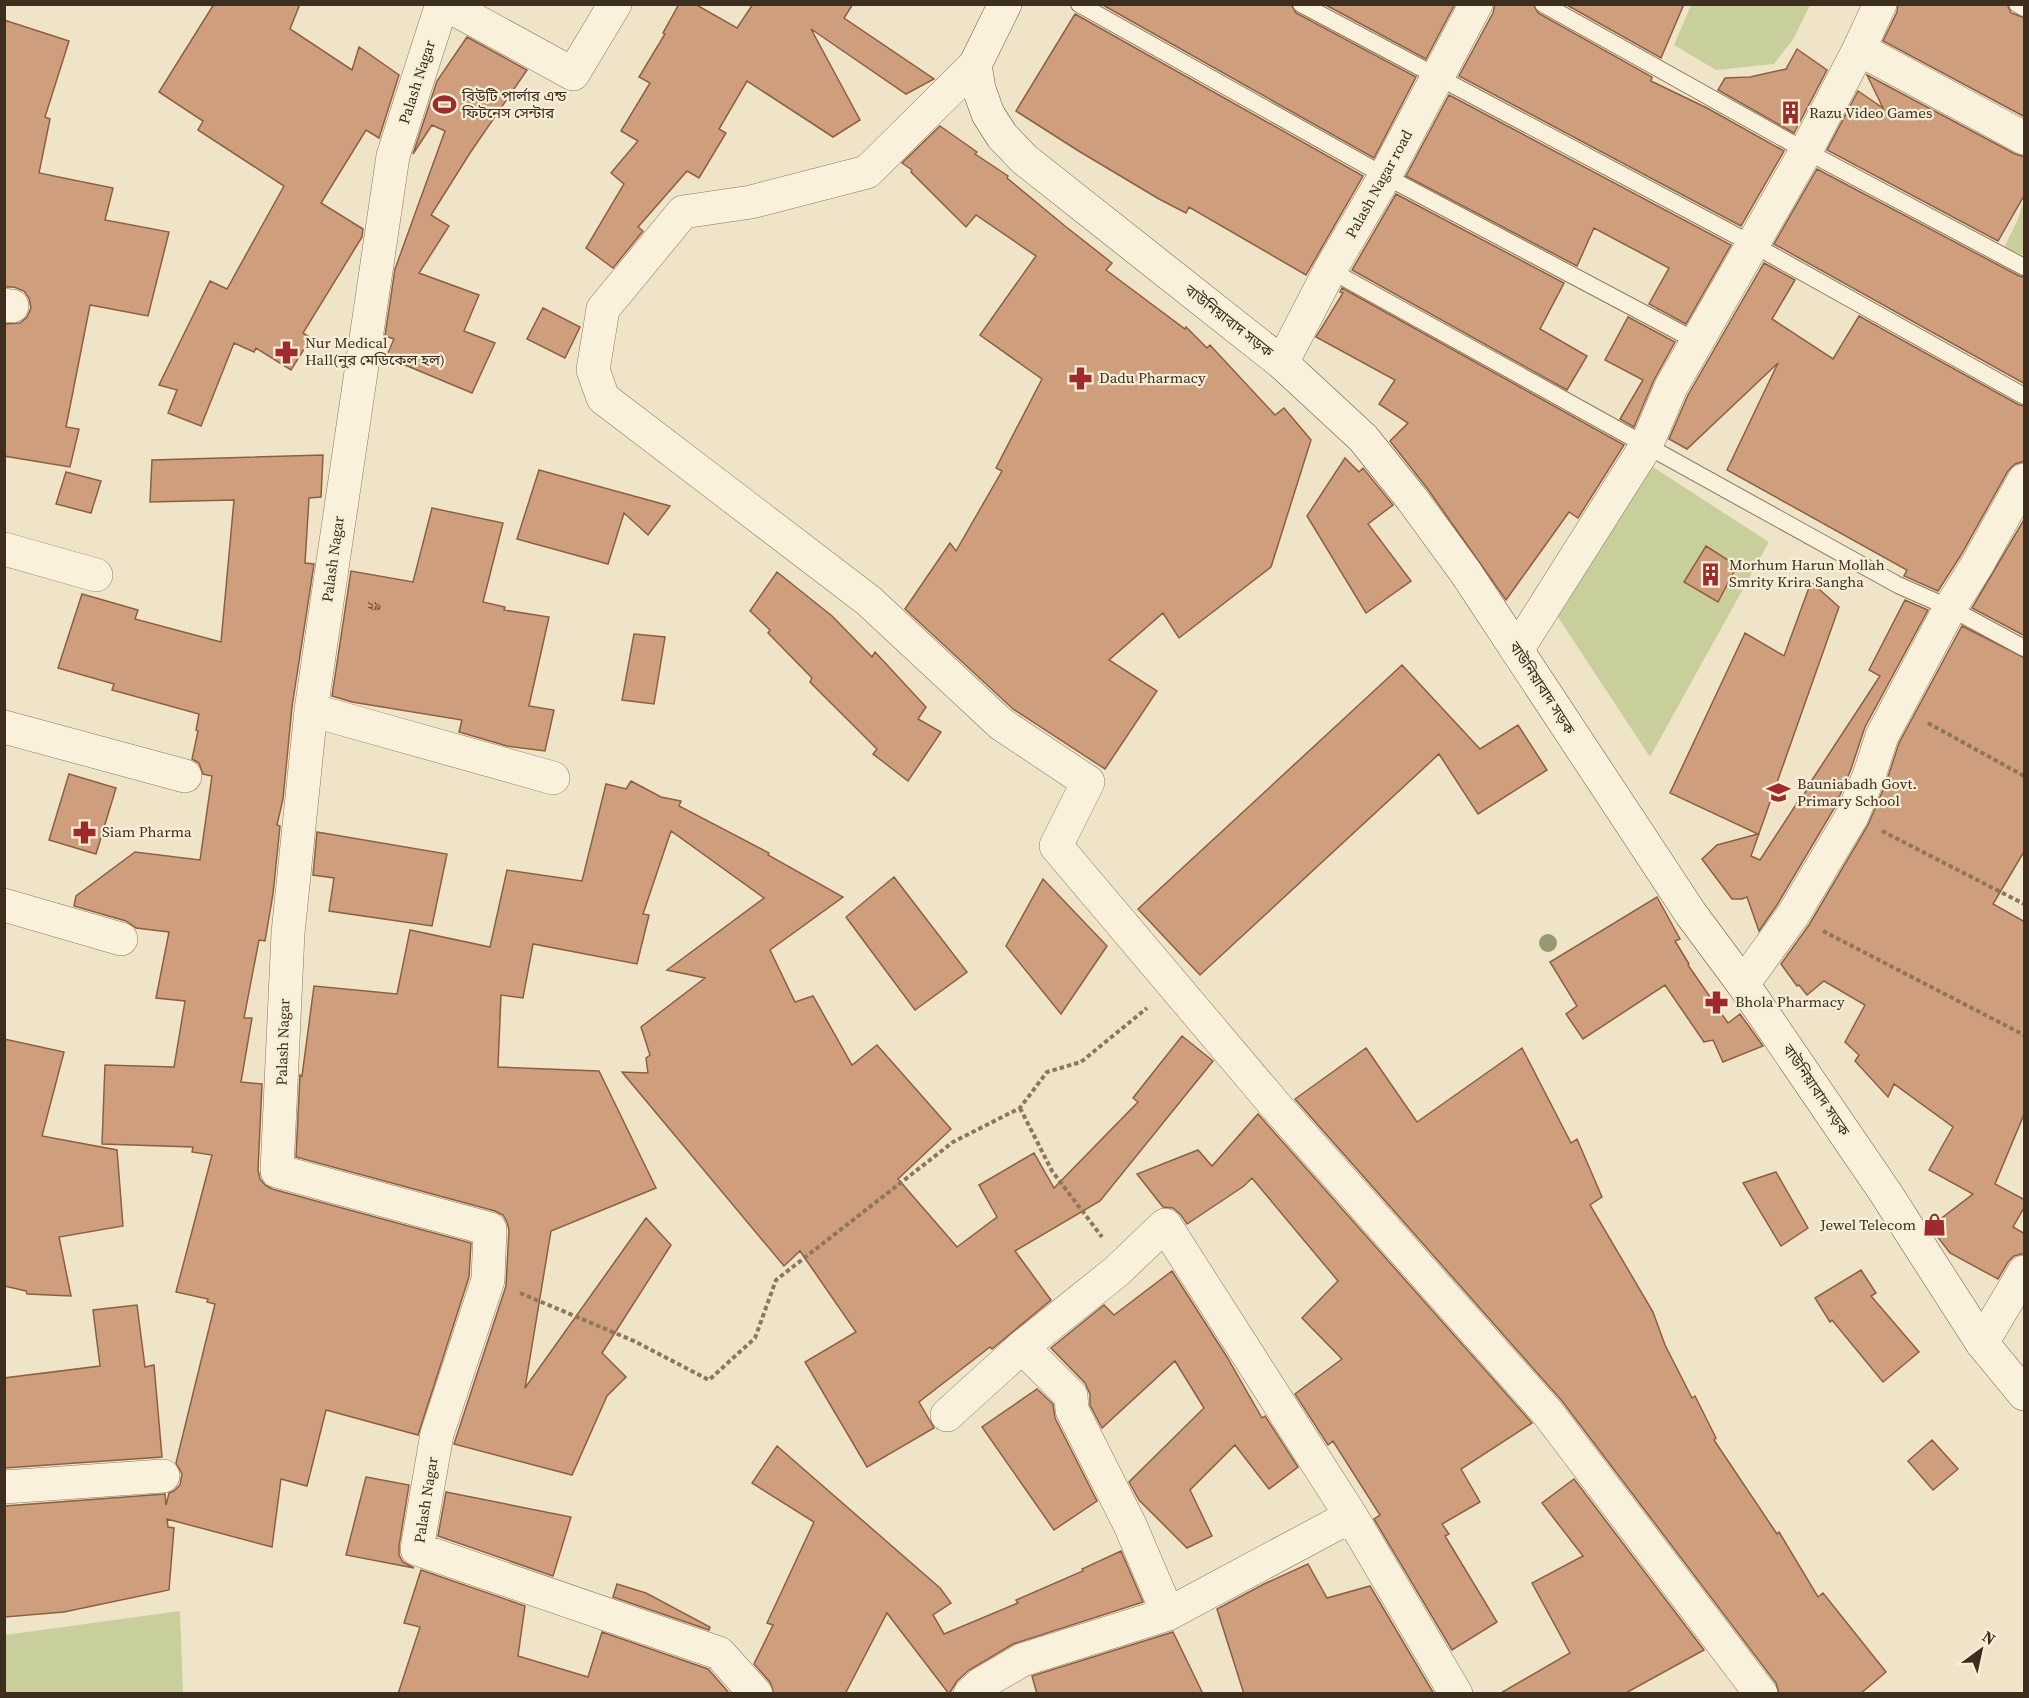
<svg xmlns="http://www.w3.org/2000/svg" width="2029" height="1698" viewBox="0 0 2029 1698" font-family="'Source Serif 4','Noto Sans Bengali',serif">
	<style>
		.green { fill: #c9cf9b }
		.building { fill: #cf9f7d; stroke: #8d5f41; stroke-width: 1.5 }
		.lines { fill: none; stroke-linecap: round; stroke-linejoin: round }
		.lane-casing { stroke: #8d765c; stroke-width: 18 }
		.street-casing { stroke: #8d765c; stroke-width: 34 }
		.secondary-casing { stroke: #6f573f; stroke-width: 34 }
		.path { stroke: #8d765c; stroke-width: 4; stroke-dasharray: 4.5 3; stroke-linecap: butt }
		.lane { stroke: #faf1dc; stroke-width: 16 }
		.street { stroke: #faf1dc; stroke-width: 33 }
		.secondary { stroke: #faf1dc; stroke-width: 33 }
		.tree { fill: #96986f }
		.labels { text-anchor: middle; stroke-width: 4.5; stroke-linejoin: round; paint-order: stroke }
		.number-label { font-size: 12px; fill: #624a37 }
		.street-label { font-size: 15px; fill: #3d2e20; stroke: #f7eed8 }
		.poi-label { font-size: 15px; fill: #3d2e20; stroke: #f7eed8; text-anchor: start }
	</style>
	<rect width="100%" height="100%" fill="#f0e4c8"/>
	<path class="green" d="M1691,5V4L1810,5L1794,38L1774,64L1716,70L1674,45Z
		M2024,200V255L2004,248L2018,219Z
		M1645,462L1769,542L1650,757L1548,602Z
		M180,1611L183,1693H5V1635Z"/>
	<path class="building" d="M214,4H300L290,29L352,70L359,47L399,75L379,138L366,130L321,203L363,229L362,237L303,333L311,338L291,370L256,348L254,352L234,343L201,426L168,413L177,390L159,385L210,281L227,289L284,186L198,130L203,121L159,92Z
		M679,4H695L737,28L753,4H853L844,18L934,79L906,94L811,29L860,120L833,137L747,81L719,129L726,133L699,178L687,171L638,227L643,231L613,268L586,248L624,184L611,173L638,141L621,131L650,83L639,77L665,34L663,33Z
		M1101,4H1291L1296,13L1416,77L1374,158Z
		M1324,4H1455L1426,59Z
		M1495,4H1533L1538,13L1652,77L1651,81L1707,108L1784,151L1741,226L1459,76L1493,13Z
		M1565,4H1684L1661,58Z
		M1898,4H2007L2011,13L2025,18V117L1883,41L1897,12Z
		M1075,14L1363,176L1306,275L1189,207L1186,213L1159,199L1077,150L1016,111Z
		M4,20L69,41L45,117L50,119L39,173L113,188L105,220L169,232L148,316L90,305L66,427L79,429L70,467L4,456V324L20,323L27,317L31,308L29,298L24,291L14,287H4Z
		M467,37L527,70L470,153L431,215L449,226L419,273L479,295L464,331L495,343L472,393L386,357L394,339L385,336L395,269L445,131L432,125L413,154L437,81Z
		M1797,49L1827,70L1794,133L1718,90L1725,78L1750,77L1786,69Z
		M1867,75L2015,154L2025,157V194L1998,241L1827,150L1858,91L1883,108Z
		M1449,95L1731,245L1686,324L1649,304L1669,268L1594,228L1577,266L1406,176Z
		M940,126L977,152L975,154L1008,176L1007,178L1065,226L1112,263L1106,270L1185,329L1186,327L1207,348L1210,345L1275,415L1284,408L1311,440L1271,567L1179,638L1163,613L1109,660L1157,691L1105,769L1013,709L905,609L950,543L956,551L1002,471L996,468L1042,379L980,335L1036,256L976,215L966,227L911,172L912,170L902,163Z
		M1817,169L2019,276L2025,277V384L1774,244Z
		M1396,194L1564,283L1540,329L1587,356L1567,390L1352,270Z
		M1764,263L1795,280L1772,319L1833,359L1859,316L2019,405L2025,406V461L2015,464L2008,471L1961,555L1938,591L1904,576L1907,570L1727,470L1778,363L1687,449L1669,439L1688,395Z
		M1342,288L1624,445L1578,518L1569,512L1506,600L1427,488L1390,441L1408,423L1379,404L1395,380L1316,337L1343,293L1340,292Z
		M543,308L580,327L565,358L527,339Z
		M1628,317L1675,342L1654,380L1634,427L1620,419L1643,380L1605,360Z
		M323,455L321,497L309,498L305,563L314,564L292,707L283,799L277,825L280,826L273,894L265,941L259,940L244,1018H252L241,1082L262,1084L258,1170L260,1179L265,1185L272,1189L471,1243L469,1277L418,1435L326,1410L307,1486L281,1479L272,1547L167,1519L168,1527L174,1528L169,1590L64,1612L5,1617V1506L165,1494L166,1505L169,1493L174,1491L180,1485L182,1474L176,1463L215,1304L207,1302L208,1299L176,1292L212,1155L192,1152L193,1147L102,1144L105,1065L174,1067L185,1001L156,998L169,932L136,928L126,921L74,906L76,896L135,852L200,860L212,776L203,774L199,763L192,759L198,731L196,730L199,714L112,690L114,684L58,668L82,594L138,610L135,619L221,642L234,500L150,502L152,460Z
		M1345,458L1359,472L1363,468L1393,505L1368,524L1411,581L1366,613L1307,516Z
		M539,470L630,495L670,506L648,535L624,513L608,564L517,539Z
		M66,472L101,481L91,513L56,504Z
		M432,508L503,523L483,602L505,607L504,610L549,617L529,706L554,710L545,751L507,746L459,732L462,720L352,702L332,696L351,571L413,582Z
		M2025,518V636L1972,608Z
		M1706,546L1737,566L1718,602L1684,582Z
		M777,572L832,616L872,657L875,652L926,707L918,719L941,732L908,781L873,754L877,749L810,682L812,678L768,633L770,630L750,611Z
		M1811,582L1839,607L1751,856L1760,860L1797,803L1799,804L1812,780L1880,676L1869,670L1905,600L1928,610L1865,727L1851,769L1835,807L1777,905L1759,931L1747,897L1742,899H1732L1702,859L1717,845L1758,834L1670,793L1745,633L1784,656Z
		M1962,626L2025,658V850L1993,904L2025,922V1112L1995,1184L2025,1200V1206L2013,1227L2025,1234V1253L2014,1256L2008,1262L1998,1279L1950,1253L1930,1227L1973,1194L1929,1170L1953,1127L1894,1084L1888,1097L1855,1061L1859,1055L1845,1042L1865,1005L1824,981L1807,995L1799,985L1797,986L1781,964L1809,925L1868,825L1886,783L1899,743Z
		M634,634L665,637L654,704L622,700Z
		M1402,665L1480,749L1518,725L1547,770L1478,814L1439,754L1200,975L1138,909Z
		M69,774L116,788L96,854L49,840Z
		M631,781L661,797L681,801L679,806L769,853L768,855L843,897L770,950L795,1002L813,996L852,1065L877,1045L951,1129L898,1179L957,1247L997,1217L979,1185L1034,1153L1054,1188L1138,1102L1133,1098L1182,1036L1213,1061L1100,1201L1015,1251L1051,1300L992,1349L990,1347L919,1402L934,1428L867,1467L805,1362L856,1332L800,1251L784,1266L622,1072L648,1073L646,1058L650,1055L641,1027L705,978L667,970L764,898L671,831L643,914L649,915L637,964L533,944L523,998L501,995L498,1067L599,1071L656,1188L551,1231L525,1388L646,1218L671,1245L602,1353L626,1377L607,1396L572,1475L454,1444L506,1286L509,1230L507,1222L503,1215L495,1211L296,1157L300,1075L302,1076L314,986L397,994L410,930L490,947L507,870L582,881L606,784L626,789Z
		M317,832L447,854L432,926L329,911L334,878L313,875Z
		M894,877L967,972L915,1010L846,917Z
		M1043,879L1107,946L1061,1014L1006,946Z
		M1657,897L1680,939L1675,941L1689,964L1688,965L1728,1023L1740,1014L1763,1046L1723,1062L1713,1040L1704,1042L1665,985L1583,1039L1566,1014L1577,1006L1550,962Z
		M4,1039L64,1052L42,1136L117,1150L123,1226L59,1237L71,1296L27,1294L26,1291L4,1286Z
		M1366,1048L1417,1122L1522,1048L1571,1143L1577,1139L1602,1197L1590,1205L1653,1312L1665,1345L1692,1398L1695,1396L1716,1438L1714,1440L1777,1534L1779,1532L1818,1597L1823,1593L1886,1672L1860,1694H1779L1776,1683L1562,1401L1295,1099Z
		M1258,1114L1532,1423L1461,1469L1480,1502L1442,1524L1449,1534L1445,1536L1497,1622L1452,1650L1374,1519L1380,1515L1333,1441L1328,1445L1295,1394L1342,1359L1302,1318L1338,1281L1252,1178L1244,1186L1187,1224L1181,1215L1173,1208L1163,1207L1137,1174L1198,1150L1212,1166Z
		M1776,1172L1808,1228L1781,1246L1743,1183Z
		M1861,1270L1876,1293L1871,1296L1919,1352L1883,1382L1832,1320L1830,1322L1815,1298Z
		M1172,1271L1227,1357L1262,1418L1265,1416L1298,1467L1269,1489L1235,1445L1190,1490L1212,1536L1187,1548L1139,1500L1129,1482L1204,1408L1175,1361L1102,1428L1090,1405V1394L1085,1383L1051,1348L1104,1305L1114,1315Z
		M137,1305L145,1367L154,1365L162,1457L5,1468L4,1378L100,1366L93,1310Z
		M1037,1389L1053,1404L1055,1418L1097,1501L1054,1530L982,1427Z
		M1932,1440L1958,1469L1933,1490L1908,1461Z
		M777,1446L940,1588L951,1603L933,1615L944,1634L1018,1603L1016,1600L1083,1571L1082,1569L1121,1551L1143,1602L1013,1644L969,1670L957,1681L949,1694L887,1613L845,1694H774L770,1682L754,1664L773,1625L767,1623L814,1522L752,1483Z
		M366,1477L409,1485L399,1546V1555L403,1562L414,1568L346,1555Z
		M1574,1479L1704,1650L1624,1694H1499L1570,1653L1532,1583L1583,1556L1542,1503Z
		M446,1492L571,1517L553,1576L438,1536Z
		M1308,1564L1327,1598L1370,1586L1434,1694H1244L1217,1609L1264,1584Z
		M421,1570L525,1606L518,1656L588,1677L602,1632L708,1669L730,1694H398L420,1627L404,1623Z
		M617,1584L646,1593L710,1627L709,1630L613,1597Z
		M1173,1632L1203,1694H1037L1032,1676Z"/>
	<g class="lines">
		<defs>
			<path id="lane" d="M1079,4L1385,176L1698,342
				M1301,4L1752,244L2024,396
				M1543,4L1806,151L2024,267
				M2017,4L2024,8
				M1330,270L1898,585L1950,608L2024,648"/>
			<path id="street" d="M442,4L393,156L311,710L288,933L277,1171L490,1229L488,1280L437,1434L417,1549L719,1653L756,1694
				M445,4L573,74L615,4
				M1859,49L2024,138
				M975,65L867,172L751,202L683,212L603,309L593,370L603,398L869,601L1001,724L1088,782L1056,846L1275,1105L1547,1412L1761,1694
				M4,305L12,306
				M1282,363L1330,270L1385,176L1476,4
				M4,549L96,575
				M1517,650L1646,446L1671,387L1806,151L1859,49L1880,4
				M311,710L553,778
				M4,727L185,776
				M4,905L121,939
				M1743,984L1793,915L1852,816L1869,776L1882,736L1950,608L1977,565L2024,480
				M1982,1343L2024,1272
				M1022,1347L1071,1396L1072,1410L1130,1525L1168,1614
				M947,1415L1022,1347L1117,1271L1165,1225L1351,1516L1456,1694
				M4,1487L163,1476
				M970,1694L981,1684L1022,1660L1168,1614L1351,1516"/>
			<path id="secondary" d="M1005,4L975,65L979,89L988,114L1002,136L1024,159L1282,363L1363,438L1412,499L1466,573L1691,914L1743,984L1885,1192L1982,1343L2024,1394"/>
		</defs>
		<use href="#lane" class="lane-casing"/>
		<use href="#street" class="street-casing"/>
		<use href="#secondary" class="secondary-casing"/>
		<path class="path" d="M1928,723L2024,776
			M1882,831L2024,904
			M1823,931L2024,1035
			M1020,1108L1052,1171L1102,1237
			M520,1293L634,1341L709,1380L755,1338L776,1280L953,1142L1020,1108L1047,1072L1081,1062L1147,1008"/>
		<use href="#lane" class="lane"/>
		<use href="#street" class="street"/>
		<use href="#secondary" class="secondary"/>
	</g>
	<circle class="tree" cx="1548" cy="943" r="9"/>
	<defs>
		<symbol id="stadium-bare" viewBox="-9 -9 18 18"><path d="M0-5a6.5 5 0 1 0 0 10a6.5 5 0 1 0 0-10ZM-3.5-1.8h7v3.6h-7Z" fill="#9e2a2b" stroke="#f7eed8" stroke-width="2.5" paint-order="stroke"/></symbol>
		<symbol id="building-bare" viewBox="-9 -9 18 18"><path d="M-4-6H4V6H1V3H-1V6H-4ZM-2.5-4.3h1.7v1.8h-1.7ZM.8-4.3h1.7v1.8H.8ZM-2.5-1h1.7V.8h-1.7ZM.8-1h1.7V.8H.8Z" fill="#9e2a2b" stroke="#f7eed8" stroke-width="2.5" paint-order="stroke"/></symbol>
		<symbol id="pharmacy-bare" viewBox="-9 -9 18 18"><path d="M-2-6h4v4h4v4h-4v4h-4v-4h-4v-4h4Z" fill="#9e2a2b" stroke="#f7eed8" stroke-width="2.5" paint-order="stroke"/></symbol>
		<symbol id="school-bare" viewBox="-9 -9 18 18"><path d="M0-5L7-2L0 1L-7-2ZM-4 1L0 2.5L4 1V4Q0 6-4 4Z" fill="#9e2a2b" stroke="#f7eed8" stroke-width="2.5" paint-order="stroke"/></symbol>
		<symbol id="shop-bare" viewBox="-9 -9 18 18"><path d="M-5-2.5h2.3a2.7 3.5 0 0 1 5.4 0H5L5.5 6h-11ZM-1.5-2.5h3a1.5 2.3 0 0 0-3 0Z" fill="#9e2a2b" stroke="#f7eed8" stroke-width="2.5" paint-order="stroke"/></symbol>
	</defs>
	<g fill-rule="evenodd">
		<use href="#stadium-bare" x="428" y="88" width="33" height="33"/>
		<use href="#building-bare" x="1774" y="96" width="33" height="33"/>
		<use href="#pharmacy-bare" x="270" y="336" width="33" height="33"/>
		<use href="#pharmacy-bare" x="1064" y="362" width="33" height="33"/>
		<use href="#building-bare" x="1694" y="558" width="33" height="33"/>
		<use href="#school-bare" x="1762" y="776" width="33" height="33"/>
		<use href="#pharmacy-bare" x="68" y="816" width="33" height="33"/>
		<use href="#pharmacy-bare" x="1700" y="986" width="33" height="33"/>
		<use href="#shop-bare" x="1918" y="1208" width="33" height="33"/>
	</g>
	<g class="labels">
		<g class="number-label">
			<text x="374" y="610">২৯</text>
		</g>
		<g class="street-label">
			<text transform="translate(417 82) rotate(-72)" y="5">Palash Nagar</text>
			<text transform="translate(1379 184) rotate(-61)" y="5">Palash Nagar road</text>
			<text transform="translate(1229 321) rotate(38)" y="5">বাউনিয়াবাদ সড়ক</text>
			<text transform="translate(333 559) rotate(-82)" y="5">Palash Nagar</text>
			<text transform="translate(1542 688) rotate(57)" y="5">বাউনিয়াবাদ সড়ক</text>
			<text transform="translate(283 1042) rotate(-88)" y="5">Palash Nagar</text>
			<text transform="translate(1816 1090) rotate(56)" y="5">বাউনিয়াবাদ সড়ক</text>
			<text transform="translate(426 1500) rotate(-81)" y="5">Palash Nagar</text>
		</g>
		<g class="poi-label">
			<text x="462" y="101">বিউটি পার্লার এন্ড<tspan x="462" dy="17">ফিটনেস সেন্টার</tspan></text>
			<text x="1809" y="118">Razu Video Games</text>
			<text x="305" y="348">Nur Medical<tspan x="305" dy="17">Hall(নুর মেডিকেল হল)</tspan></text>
			<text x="1099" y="383">Dadu Pharmacy</text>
			<text x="1729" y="570">Morhum Harun Mollah<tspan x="1729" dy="17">Smrity Krira Sangha</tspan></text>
			<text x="1797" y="789">Bauniabadh Govt.<tspan x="1797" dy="17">Primary School</tspan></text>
			<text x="102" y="837">Siam Pharma</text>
			<text x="1735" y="1007">Bhola Pharmacy</text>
			<text x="1916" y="1230" text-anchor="end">Jewel Telecom</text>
		</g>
	</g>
	<rect width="2029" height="1698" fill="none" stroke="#3d2e20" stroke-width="12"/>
	<g transform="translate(1981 1650) rotate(33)" stroke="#f7eed8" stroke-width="4.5" paint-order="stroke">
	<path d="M0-4.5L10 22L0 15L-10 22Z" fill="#3d2e20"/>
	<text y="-9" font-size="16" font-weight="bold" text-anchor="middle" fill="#3d2e20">N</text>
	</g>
</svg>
